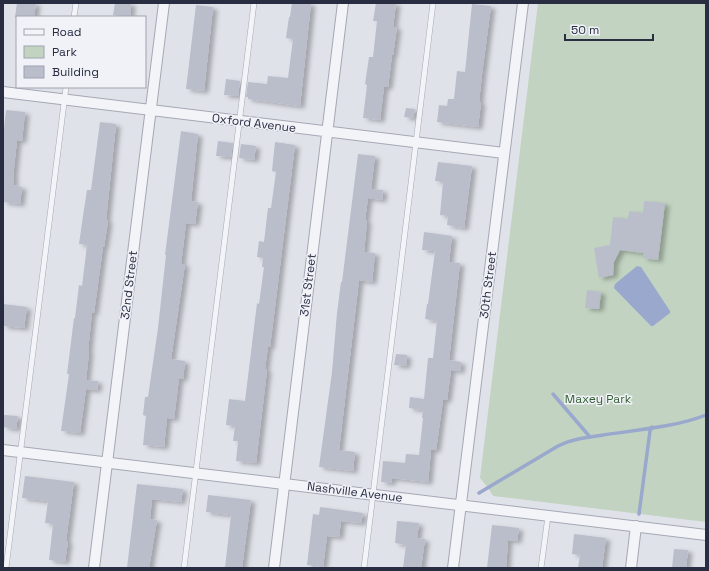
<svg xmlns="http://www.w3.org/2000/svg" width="709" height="571" viewBox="0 0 709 571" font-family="'Space Grotesk',sans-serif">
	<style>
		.green { fill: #c2d4c1 }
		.water { fill: #99a8cc }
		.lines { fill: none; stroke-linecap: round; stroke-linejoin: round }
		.stream { stroke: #99a8cc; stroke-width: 3.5 }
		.building { fill: #babdca; filter: url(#shadow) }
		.service-casing { stroke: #a5a8b4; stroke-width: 6 }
		.minor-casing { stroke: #a5a8b4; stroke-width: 12 }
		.service { stroke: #f3f4f8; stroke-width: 5 }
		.minor { stroke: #f3f4f8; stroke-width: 10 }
		.labels { text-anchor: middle; stroke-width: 3; stroke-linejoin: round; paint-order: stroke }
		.street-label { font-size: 12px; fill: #282d42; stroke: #f0f2f7 }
		.park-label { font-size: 12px; fill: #345f34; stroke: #f0f2f7 }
	</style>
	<defs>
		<filter id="shadow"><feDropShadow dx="4.5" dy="2.5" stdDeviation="2" flood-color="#0004"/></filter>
	</defs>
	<rect width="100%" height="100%" fill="#e0e2ea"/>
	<path class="green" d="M538,3H706V522L493,496C493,494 482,480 480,478Z"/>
	<path class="water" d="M637,266L641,267L670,311V313L653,326H651L614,288L615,284Z"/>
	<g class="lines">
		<path class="stream" d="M553,394L590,437
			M479,493L558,446C572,439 588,437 603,435C636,430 676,427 706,415
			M639,514L650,431L652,427"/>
	</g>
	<path class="building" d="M17,3H36L34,17H15Z
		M115,3H131L130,17L113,15Z
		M292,3H311L300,106L248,99V97H246L248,82L267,84L268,76L288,78L293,39L286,38L289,17H290Z
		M376,3H396L393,27H397L393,55H392L388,87H384L380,120L363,118L367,85L365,84L369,57H373L377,21H373Z
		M472,4L491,6L482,74L479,102L481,103L478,127L437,122L439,105L447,106L448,99H454L457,71L465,72Z
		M196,5L213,7L204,91L186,89Z
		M226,79L240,81L238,96L224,95Z
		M406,108L415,109L413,118L404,117Z
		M6,110L25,112L22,141L17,140L13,177H14L13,185L22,187L20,204L3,202V139Z
		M100,122L116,124L106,220L108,221L104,247H103L94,313L92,312L88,351L89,352L86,380L98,381L97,390L86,389L80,433L61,431L69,374H67L74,318H75L79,285L82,286L87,245L79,244L83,216L87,190H91Z
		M181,131L198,134L191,201L198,202L195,224L186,223L181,264H185L171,359L185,361L183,379L179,378L174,419L167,418L164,447L143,445L146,416L143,415L145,397H148L158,328L166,255H165Z
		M218,141L233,143L231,157L216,156Z
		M275,142L295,145L270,347L268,346L265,369L267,370L256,463L236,461L238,441H233L235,426L226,425L229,399L245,401L257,303L259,304L264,267H262L263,258L257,257L259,241L264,242L268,208H271L276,172L272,171Z
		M241,144L256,146L254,160L239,158Z
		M358,154L375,156L371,189L383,190L382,200L368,198L365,220L367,221L364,252L375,253L372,282L359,280L339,450L355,452L353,471L319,467L332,372L337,313L341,282H342Z
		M438,162L472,166L464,228L447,225L448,216L440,215L443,182L435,181Z
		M644,201L665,203L658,260L643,258L644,253L620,250L614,262L613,275L599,278L594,248L610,245L613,217L628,219L629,211L643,213Z
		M424,232L452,236L449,262L460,263L449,360L461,362L460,371L451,370L447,400H443L436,450H431L428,482L392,478L391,483L381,482L383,461L405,463L406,454L419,455L423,418H422L423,410L409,408L410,397L424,399L428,358H433L437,321L425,319L427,304H428L435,251L422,250Z
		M587,290L601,292L599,309L585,308Z
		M3,304L27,307L24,328L3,326Z
		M396,354L407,355L406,366L394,365Z
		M4,415L18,416L16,429L3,427Z
		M25,476L74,482L66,541H68L65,562L49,560L53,524L45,523L48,501L22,498Z
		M137,484L183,489L181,502L152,499L150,519L157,520L149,568H127Z
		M208,495L251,500L242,568H225L231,515L206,512Z
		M320,507L363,513L361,523L341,521L339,537L327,536L323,567L307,565L313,514L319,515Z
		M397,521L419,523L417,538L425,539L421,568H403L406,545L395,543Z
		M492,525L519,528L517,541L508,540L506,568H487Z
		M574,534L606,538L602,568H578L580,555L572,554Z
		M674,549L688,550L686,568H672Z"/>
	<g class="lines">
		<defs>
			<path id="service" d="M74,17L76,3
				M6,568L66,87
				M184,568L254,3
				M364,568L433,3
				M541,568L548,516"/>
			<path id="minor" d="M3,92L504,153
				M3,450L706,535
				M94,568L164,3
				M274,568L343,3
				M453,568L523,3
				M631,568L636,526"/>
		</defs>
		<use href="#service" class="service-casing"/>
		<use href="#minor" class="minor-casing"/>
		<use href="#service" class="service"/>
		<use href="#minor" class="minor"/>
	</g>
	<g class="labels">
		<g class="street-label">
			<text transform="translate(254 123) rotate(7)" y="4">Oxford Avenue</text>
			<text transform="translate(129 285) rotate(-83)" y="4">32nd Street</text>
			<text transform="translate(308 285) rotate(-83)" y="4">31st Street</text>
			<text transform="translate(488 285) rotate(-83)" y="4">30th Street</text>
			<text transform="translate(355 492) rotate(7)" y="4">Nashville Avenue</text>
		</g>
		<g class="park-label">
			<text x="598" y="403">Maxey Park</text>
		</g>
	</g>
	<rect width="709" height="571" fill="none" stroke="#282d42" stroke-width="8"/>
	<rect x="16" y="16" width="130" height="72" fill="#f0f2f7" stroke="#a0a3af"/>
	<rect x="24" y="29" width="20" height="6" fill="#f3f4f8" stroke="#a0a3af"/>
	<text x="52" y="36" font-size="12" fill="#282d42">Road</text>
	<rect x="24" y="46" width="20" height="12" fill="#c2d4c1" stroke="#a0a3af"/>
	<text x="52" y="56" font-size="12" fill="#282d42">Park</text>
	<rect x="24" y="66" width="20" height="12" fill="#babdca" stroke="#a0a3af"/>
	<text x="52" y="76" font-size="12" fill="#282d42">Building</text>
	<path d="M565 34v6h88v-6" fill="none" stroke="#282d42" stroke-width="2"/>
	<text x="571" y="34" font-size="12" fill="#282d42" stroke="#f0f2f7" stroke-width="3" paint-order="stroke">50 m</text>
</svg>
